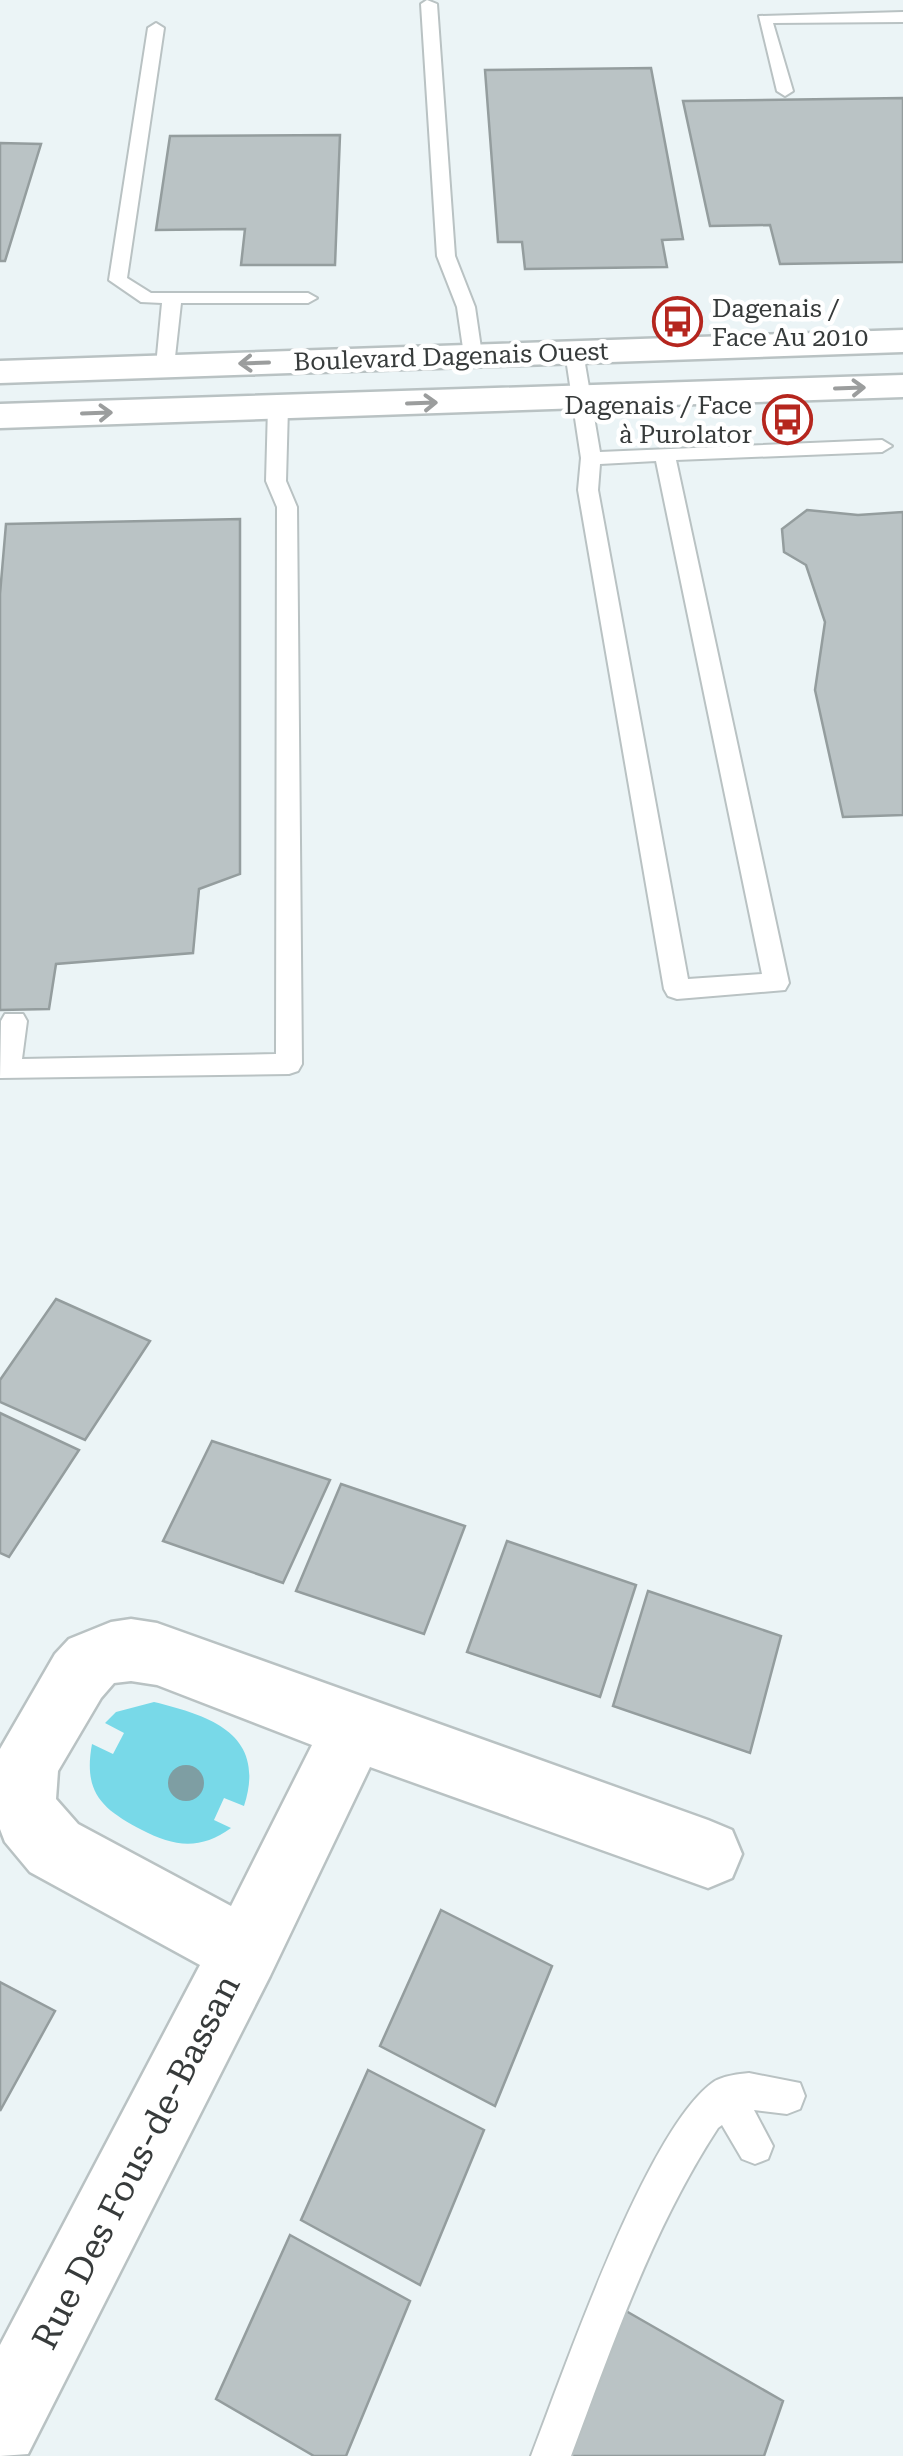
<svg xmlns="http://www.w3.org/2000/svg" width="903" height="2456" viewBox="0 0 903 2456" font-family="'Roboto Serif',serif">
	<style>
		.green { fill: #78d9e8 }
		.building { fill: #bac3c5; stroke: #949d9e; stroke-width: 2.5 }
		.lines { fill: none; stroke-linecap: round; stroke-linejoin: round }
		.service-casing { stroke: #b9c2c3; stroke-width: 4 }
		.minor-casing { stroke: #b9c2c3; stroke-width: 5 }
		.secondary-casing { stroke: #b9c2c3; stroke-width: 5 }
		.service { fill: #fff; fill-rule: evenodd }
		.minor { fill: #fff; fill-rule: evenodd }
		.secondary { fill: #fff; fill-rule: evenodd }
		.tree { fill: #7e9ea3 }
		.oneway { stroke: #9b9d9d }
		.labels { text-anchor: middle; stroke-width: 9; stroke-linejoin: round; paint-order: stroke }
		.far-poi-label { font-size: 25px; fill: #373b3b; stroke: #fff; text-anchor: start }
		.far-street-label { font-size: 25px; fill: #373b3b; stroke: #fff }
		.near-street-label { font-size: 35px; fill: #373b3b; stroke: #fff }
	</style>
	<rect width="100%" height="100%" fill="#ebf4f6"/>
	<path class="green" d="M154,1702C212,1716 267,1735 244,1806L224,1798L214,1820L231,1828C201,1850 174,1847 142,1830C102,1809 83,1793 92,1744L113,1754L124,1733L105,1723L116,1712Z"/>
	<path class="building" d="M651,68L683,239L662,240L667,267L525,269L522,242H498L485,70Z
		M903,98V262L780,264L770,225L710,226L683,101Z
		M340,135L335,265H241L245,229L156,230L170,136Z
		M0,143L41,144L5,261H0Z
		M807,510L858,515L903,512V815L843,817L815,690L825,622L806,565L784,552L782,529Z
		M240,519V874L199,889L193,953L56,964L49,1009L0,1010V594L6,524Z
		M56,1299L150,1341L85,1440L0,1402V1380Z
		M0,1413L79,1450L9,1557L0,1553Z
		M212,1441L330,1480L283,1583L163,1541Z
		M341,1484L465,1526L424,1634L296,1591Z
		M507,1541L636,1585L600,1697L467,1652Z
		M648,1591L781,1636L750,1753L613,1706Z
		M441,1910L552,1966L495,2106L380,2046Z
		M0,1982L55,2011L0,2111Z
		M368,2070L484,2130L420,2285L301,2220Z
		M290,2235L410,2301L346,2456H314L216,2399Z
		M626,2311L783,2401L764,2456H570Z"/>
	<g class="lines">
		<defs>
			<path id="service" d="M427,0L437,4L455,256L475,307L482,355L473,361L464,355L457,307L437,256L421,4Z
				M903,12V22L773,23L793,91L785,96L777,91L759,16Z
				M156,23L164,28L127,278L151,293H308L317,298L308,303H181L174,366L165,372L156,366L162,303L141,302L109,280L148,28Z
				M574,346L583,352L600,452L882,440L892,446L882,452L676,460L789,983L785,990L677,999L668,996L664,989L578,490L581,458L565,352ZM656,461L762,974L688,979L598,490L600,464Z
				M278,401L288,407L286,481L297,507L302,1064L298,1071L289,1074L0,1078L1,1021L5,1014H23L27,1021L22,1059L276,1054L277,507L266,481L268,407Z
				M749,2073L800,2083L805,2096L800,2109L787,2114L754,2110L773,2146L768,2159L755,2164L742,2159L722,2125L718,2128C652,2229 613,2344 571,2456H531C564,2371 645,2133 712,2083C721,2076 738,2074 749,2073Z"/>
			<path id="minor" d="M131,1619L157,1623L708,1820L732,1830L742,1854L732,1878L708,1888L370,1767L270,1976L28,2454L0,2456V2345L200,1965L30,1872L5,1842L0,1829V1749L55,1654L69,1639L111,1622ZM131,1681L157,1685L312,1745L231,1906L78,1824L56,1799L58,1771L101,1698L114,1683Z"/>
			<path id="secondary" d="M903,330V352L0,383V361Z
				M903,375V397L0,428V404Z"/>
		</defs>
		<use href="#service" class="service-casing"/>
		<use href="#minor" class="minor-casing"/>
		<use href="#secondary" class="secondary-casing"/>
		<use href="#service" class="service"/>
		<use href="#minor" class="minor"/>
		<use href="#secondary" class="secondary"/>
	</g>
	<circle class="tree" cx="186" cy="1783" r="18"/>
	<defs><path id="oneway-shaft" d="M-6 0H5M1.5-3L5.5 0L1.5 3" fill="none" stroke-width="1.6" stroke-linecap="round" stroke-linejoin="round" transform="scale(2.5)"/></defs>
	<g class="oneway">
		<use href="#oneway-shaft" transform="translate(254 363) rotate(178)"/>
		<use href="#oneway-shaft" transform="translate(850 388) rotate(-2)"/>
		<use href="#oneway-shaft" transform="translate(422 403) rotate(-2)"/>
		<use href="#oneway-shaft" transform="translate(97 413) rotate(-2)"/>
	</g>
	<defs>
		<symbol id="bus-ring" viewBox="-11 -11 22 22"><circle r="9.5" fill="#fff" stroke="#b5261e" stroke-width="1.5"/><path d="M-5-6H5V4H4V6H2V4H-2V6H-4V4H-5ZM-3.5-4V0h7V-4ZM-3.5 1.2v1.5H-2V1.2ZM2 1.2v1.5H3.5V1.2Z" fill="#b5261e"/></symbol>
	</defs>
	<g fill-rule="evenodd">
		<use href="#bus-ring" x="650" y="294" width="55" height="55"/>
		<use href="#bus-ring" x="760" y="392" width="55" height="55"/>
	</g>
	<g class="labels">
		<g class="far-poi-label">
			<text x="712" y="317">Dagenais /<tspan x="712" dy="29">Face Au 2010</tspan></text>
			<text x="752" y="414" text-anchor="end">Dagenais / Face<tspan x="752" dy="29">à Purolator</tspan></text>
		</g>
		<g class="far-street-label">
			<text transform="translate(451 356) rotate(-2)" y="9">Boulevard Dagenais Ouest</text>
		</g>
		<g class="near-street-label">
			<text transform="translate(136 2162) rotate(-63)" y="12">Rue Des Fous-de-Bassan</text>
		</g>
	</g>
</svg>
